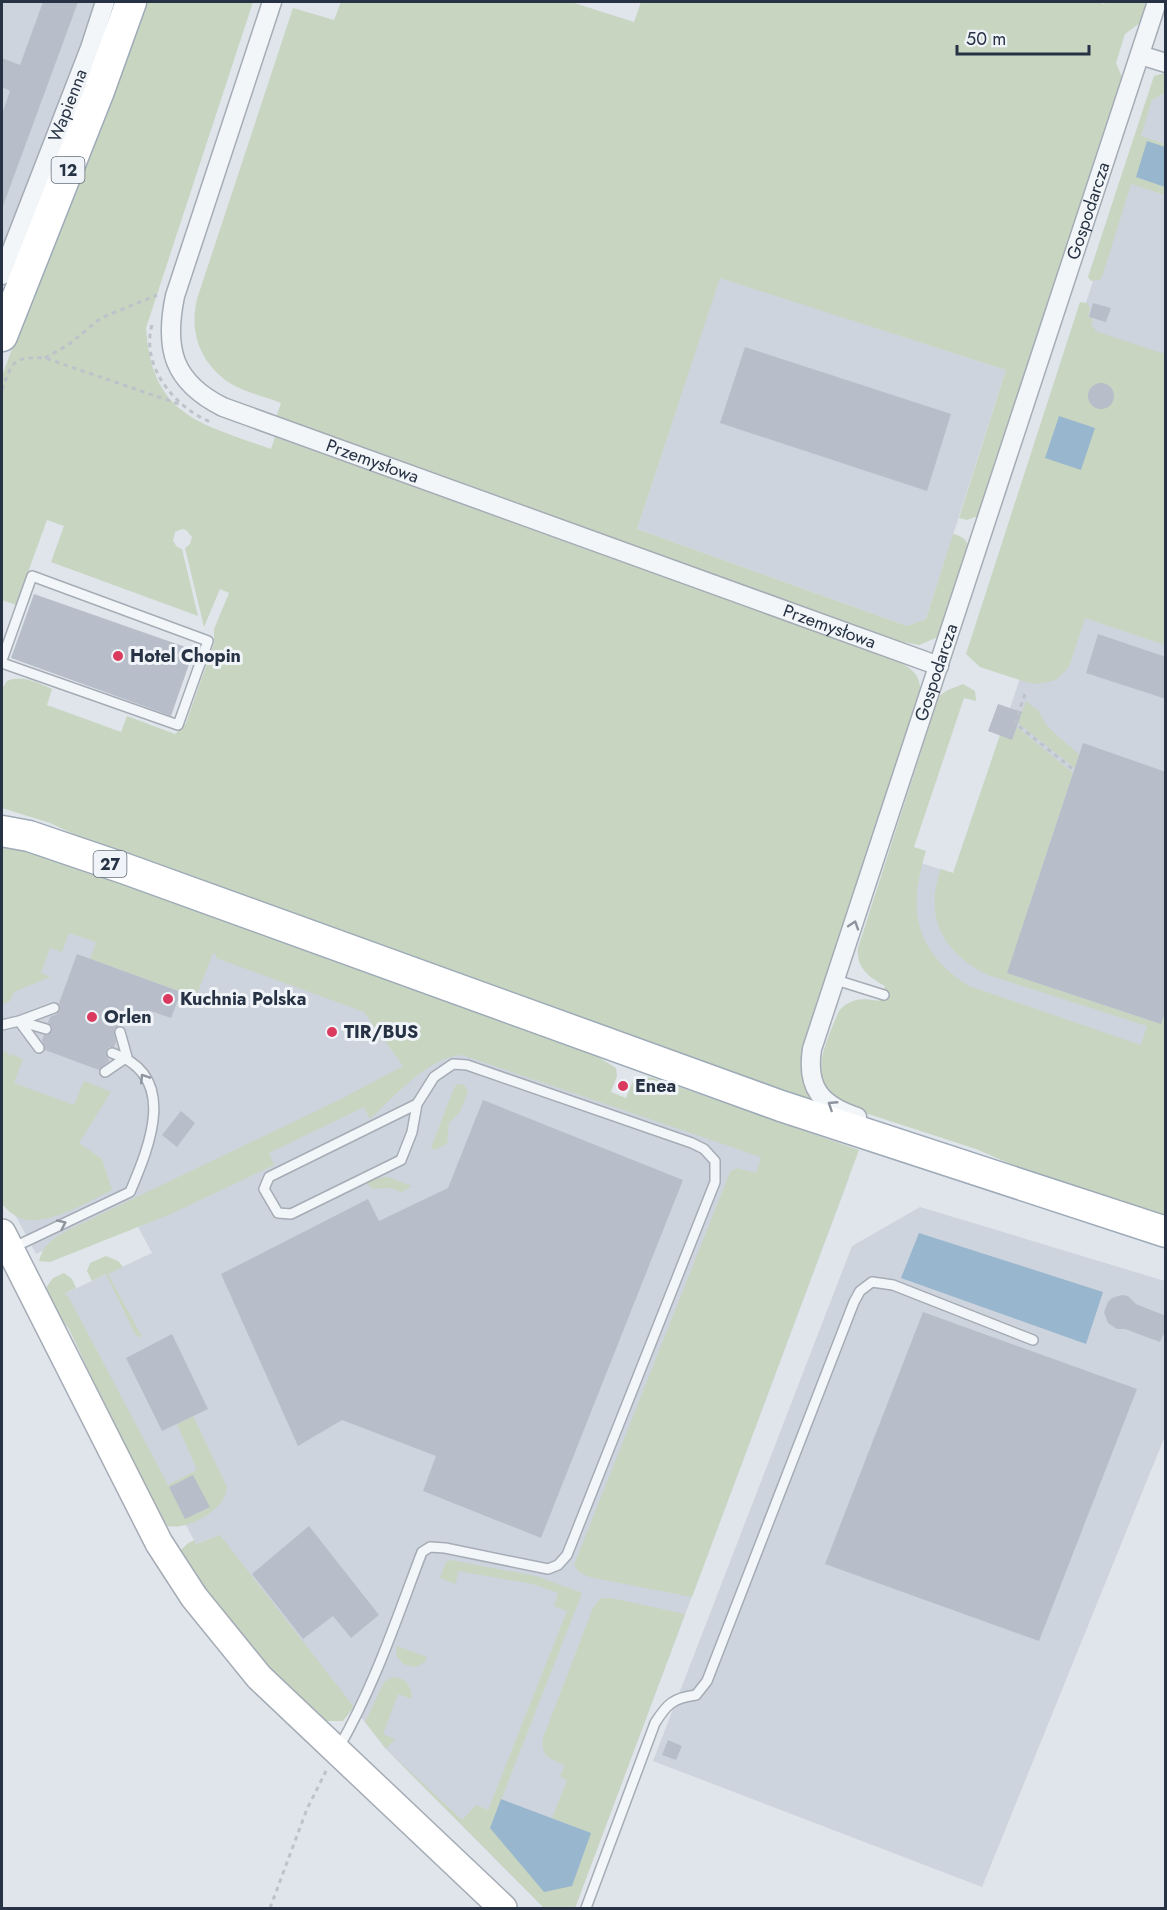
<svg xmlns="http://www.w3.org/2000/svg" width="1167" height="1910" viewBox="0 0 1167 1910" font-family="Jost,sans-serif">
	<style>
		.built { fill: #ced4dd }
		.green { fill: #c7d5c1 }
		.water { fill: #98b6ce }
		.building { fill: #b7bec9 }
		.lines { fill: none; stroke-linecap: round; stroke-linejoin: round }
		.lane-casing { stroke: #a5acb6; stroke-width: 12 }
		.street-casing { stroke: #a5acb6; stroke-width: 21 }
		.secondary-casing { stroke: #a5acb6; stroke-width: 30 }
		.primary-casing { stroke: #9eaab7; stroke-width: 33 }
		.path { stroke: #bec3c9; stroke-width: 3; stroke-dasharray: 4.5 4.5; stroke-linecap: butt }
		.lane { stroke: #f3f6f8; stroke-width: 9 }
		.street { stroke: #f3f6f8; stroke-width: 18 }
		.secondary { stroke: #fff; stroke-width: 27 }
		.primary { stroke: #fff; stroke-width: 30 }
		.oneway { stroke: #8d949e }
		.poi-dot { fill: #da3a5e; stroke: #f0f4f8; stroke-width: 2 }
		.labels { text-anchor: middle; stroke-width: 6; stroke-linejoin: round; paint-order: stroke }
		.shield { fill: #f0f4f8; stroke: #636d7a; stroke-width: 1.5 }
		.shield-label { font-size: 16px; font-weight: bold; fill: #273344 }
		.street-label { font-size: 18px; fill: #273344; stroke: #f0f4f8 }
		.poi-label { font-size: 18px; font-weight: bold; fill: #273344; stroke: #f0f4f8; text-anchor: start }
	</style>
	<rect width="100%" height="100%" fill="#e0e5eb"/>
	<path class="built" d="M2,2H99L2,248Z
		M1165,93V1065L972,998L913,942L905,858L955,874L1020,678L974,646L1152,100Z
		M720,277L1006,370L926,619L907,626L637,529Z
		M2,860L573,1085L849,1178L575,1908H544L386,1749L240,1563L220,1535L196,1544L64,1294L152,1253L129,1210L36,1254L2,1190Z
		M920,1207L1165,1281V1436L982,1887L653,1761L852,1246Z"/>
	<path class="green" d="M141,2H253L146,328C152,416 199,423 271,449L275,437L900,662C916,671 922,679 920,698L803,1058V1082L813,1107L112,852L50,823L2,808V689L7,681C22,674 38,683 52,689L47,705L121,732L127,716L175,734L186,723L214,643V629L229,593L220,589L204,627L185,548L190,544L192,537L186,530L182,529L175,532L173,541L177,547L182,549L198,616L51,562L64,526L47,520L16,605L2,600V376Z
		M341,2H571L634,22L641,2H1097L1104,4L1106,2H1149L1140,23L1125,34L1116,63L1122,77L1121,86L978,516L967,520L959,518L1006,370L720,278L637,529L907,626L926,619L953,534C962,536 966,539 969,547L938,637L919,645L898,641L276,418L281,403C263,396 239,391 224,379C198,358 190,331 197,299L293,8L334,20Z
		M1165,73V93L1152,100L1141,136L1165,144V195L1131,184L1103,274L1100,280L1091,281L1088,277L1092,265L1154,76Z
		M1080,302L1087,303L1090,308L1088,317L1093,319L1091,326L1095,328V331L1165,354V645L1085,618L1069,667L1058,678L1053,681L1037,684L1026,682L980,667L966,654Z
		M963,684L975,691L976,701L964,698L914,847L926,851C907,910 915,952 969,986L1141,1045L1147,1026L988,975C944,954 923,917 941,869L953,873L1000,735L1012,739L1017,727L1073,773L1007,973L1155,1022L1165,991V1221L1045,1179L976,1149L850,1108C845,1105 838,1102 834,1098C808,1075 828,1037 839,1011C851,998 862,998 879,1001L885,986C869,977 856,968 858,948L939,696L948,690Z
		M1026,701L1040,712C1042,726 1068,744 1079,754L1075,768L1018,723Z
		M2,840L19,843L590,1052L616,1068L617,1076L611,1092L626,1098L633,1081L639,1076L653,1078L859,1150L692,1597L589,1577L579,1572L574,1565L730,1172L737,1168L756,1173L761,1157L462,1055C428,1057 394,1097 370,1119L364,1107L269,1153L274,1165L173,1213L50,1262L39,1261C44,1243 55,1237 70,1229L341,1099L403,1066L364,1012L216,958V954L213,953L196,997L90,959L96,942L69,933L62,952L50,948L41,973L50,977L14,992L10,1001L2,1005Z
		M2,1051L9,1053L8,1056L10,1057L11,1054L23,1059L14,1083L74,1105L84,1081L111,1092L79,1143L102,1159L112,1190C89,1201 46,1228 20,1218C13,1215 7,1210 2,1204Z
		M458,1084L464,1085L468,1091L460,1112L449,1123L447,1144L435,1150L431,1148L454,1088Z
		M388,1177L412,1186L402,1192L391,1188L373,1189L366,1183L377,1178Z
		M106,1256L118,1261L123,1267L108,1274L141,1335L140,1338L135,1334L106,1274L92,1281L87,1271L90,1263Z
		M64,1273L72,1279L76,1288L64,1294L68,1296L168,1485L197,1470L177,1424L193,1416L227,1487C226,1510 185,1533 164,1525L114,1438L91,1376L69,1329L48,1303L45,1291L47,1286L53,1278Z
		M220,1535L354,1707L343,1721H325L245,1646L179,1552L187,1544L194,1540L196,1544Z
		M450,1560L536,1576L582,1593L490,1828L591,1833L552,1818L567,1781L560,1776L565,1765C549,1758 541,1758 543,1738L593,1608L601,1598H611L685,1614L575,1908H544L386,1749L365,1722L384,1682L393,1677C405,1677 412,1687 412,1699L398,1694L383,1734L395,1739L386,1749L462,1820L476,1805L488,1810L567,1611L554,1606L558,1593L533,1584L458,1571L456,1584L440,1578L446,1562Z
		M397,1646L427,1657L425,1662L415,1667L403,1664L396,1655Z"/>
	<path class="water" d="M1147,141L1165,147V187L1136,177Z
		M1059,416L1095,428L1081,470L1045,458Z
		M919,1233L1103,1292L1086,1344L901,1278Z
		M501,1799L591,1833L572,1886L544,1892L490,1828Z"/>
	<path class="building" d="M43,2H78L3,206L2,205V114L10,91L2,87V58L20,65Z
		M1093,303L1111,308L1106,322L1089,317Z
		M745,347L951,414L927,491L720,423Z
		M1088 396a13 13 0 1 1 26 0a13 13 0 1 1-26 0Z
		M34,594L194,650L171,716L11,658Z
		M1098,634L1166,657V699L1086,673Z
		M998,704L1022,712L1012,740L988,731Z
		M1083,743L1166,772V1010L1161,1024L1007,973Z
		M77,954L181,992L171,1018L148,1010L144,1019L127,1013L122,1026H118L114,1030L116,1042L114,1047H109L106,1051L109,1061L99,1070L45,1050L42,1040L44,1035H48L52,1031V1027L48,1023L50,1017L57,1014L60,1010L59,1003Z
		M483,1100L683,1180L541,1538L423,1491L436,1456L342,1420L298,1446L221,1274L368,1199L379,1221L448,1188Z
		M181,1111L195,1123L177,1147L162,1135Z
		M1122,1295L1128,1296L1136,1304L1166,1316V1329L1160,1342L1125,1329H1117L1108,1323L1104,1312L1108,1302L1112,1298Z
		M923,1312L1137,1389L1039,1641L825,1564Z
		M172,1334L208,1409L162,1431L126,1358Z
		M193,1475L210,1507L185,1519L169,1487Z
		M309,1526L379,1615L351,1638L333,1616L303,1639L252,1574Z
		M668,1740L682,1746L676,1760L662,1755Z"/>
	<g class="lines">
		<defs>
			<path id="lane" d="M2,660L32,576L208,641L178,725L2,663
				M836,980L884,995
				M2,1025L19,1021L46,1029
				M39,1048L19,1021L54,1008
				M105,1072L127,1057L120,1032
				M12,1248L130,1192C150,1145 179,1075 112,1053
				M338,1749C375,1685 396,1620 422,1552L430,1547L445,1548L548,1569L558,1565L567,1555L715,1182V1161L704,1149L692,1143L467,1065L453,1064L434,1077L417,1104L269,1177L264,1189L278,1213L291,1214L401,1160L412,1132L417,1104
				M586,1908L655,1723C667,1704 673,1698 696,1695L707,1681L854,1302L860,1291L872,1282L893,1285L1033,1340"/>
			<g id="street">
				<path id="s1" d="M272,2L175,296C164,349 173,382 223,407L939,666"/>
				<path d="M1140,55L1166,63"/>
				<path id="s2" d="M2,275L90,48L105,2"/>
				<path id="s3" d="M857,1117C821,1105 806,1088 812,1049L1157,2"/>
			</g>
			<path id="secondary" d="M2,1233L159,1543L194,1597L259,1677L503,1908"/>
			<path id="primary" d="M2,336L99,91L131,2
				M2,831L29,836L126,869L781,1106L1166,1232"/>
		</defs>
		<use href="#lane" class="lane-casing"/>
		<use href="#street" class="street-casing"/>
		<use href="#secondary" class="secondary-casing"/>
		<use href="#primary" class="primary-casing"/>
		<path class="path" d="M152,325C140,367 176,409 213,423
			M45,358L68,345L101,318L157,295
			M2,390C12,362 13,356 45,358L179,404
			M1025,694L1015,723L1074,770
			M270,1908L307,1809L326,1771"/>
		<use href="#lane" class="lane"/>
		<use href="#street" class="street"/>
		<use href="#secondary" class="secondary"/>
		<use href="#primary" class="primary"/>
	</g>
	<defs><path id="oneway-chevron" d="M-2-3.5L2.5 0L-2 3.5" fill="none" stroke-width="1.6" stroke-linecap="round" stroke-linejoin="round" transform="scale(1.5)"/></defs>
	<g class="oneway">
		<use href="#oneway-chevron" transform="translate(854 925) rotate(-72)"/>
		<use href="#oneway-chevron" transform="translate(144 1078) rotate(-123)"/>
		<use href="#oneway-chevron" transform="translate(832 1105) rotate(-147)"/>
		<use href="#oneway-chevron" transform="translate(62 1224) rotate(-25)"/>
	</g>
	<g class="poi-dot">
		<circle cx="118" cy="656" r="6"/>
		<circle cx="168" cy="999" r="6"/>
		<circle cx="92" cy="1017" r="6"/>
		<circle cx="332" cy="1032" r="6"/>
		<circle cx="623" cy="1086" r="6"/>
	</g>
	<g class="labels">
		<g class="shield">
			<rect x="51.5" y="157" width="33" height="26" rx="4.5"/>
			<rect x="93.5" y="851" width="33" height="26" rx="4.5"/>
		</g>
		<g class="shield-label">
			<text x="68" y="176">12</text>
			<text x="110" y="870">27</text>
		</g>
		<g class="street-label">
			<text dy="6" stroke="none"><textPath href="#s2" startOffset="182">Wapienna</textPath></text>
			<text dy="6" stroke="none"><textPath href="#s3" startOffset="974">Gospodarcza</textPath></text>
			<text dy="6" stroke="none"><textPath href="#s1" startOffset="602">Przemysłowa</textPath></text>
			<text dy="6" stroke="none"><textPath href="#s1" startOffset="1088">Przemysłowa</textPath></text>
			<text dy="6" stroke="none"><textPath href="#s3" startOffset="488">Gospodarcza</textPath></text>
		</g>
		<g class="poi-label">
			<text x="130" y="662">Hotel Chopin</text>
			<text x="180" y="1005">Kuchnia Polska</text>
			<text x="104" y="1023">Orlen</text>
			<text x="344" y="1038">TIR/BUS</text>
			<text x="635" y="1092">Enea</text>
		</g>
	</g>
	<rect width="1167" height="1910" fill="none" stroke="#273344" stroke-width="6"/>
	<path d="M957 45v9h132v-9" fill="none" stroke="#273344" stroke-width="3"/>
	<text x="966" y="45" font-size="18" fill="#273344" stroke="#f0f4f8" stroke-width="4.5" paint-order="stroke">50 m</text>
</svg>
